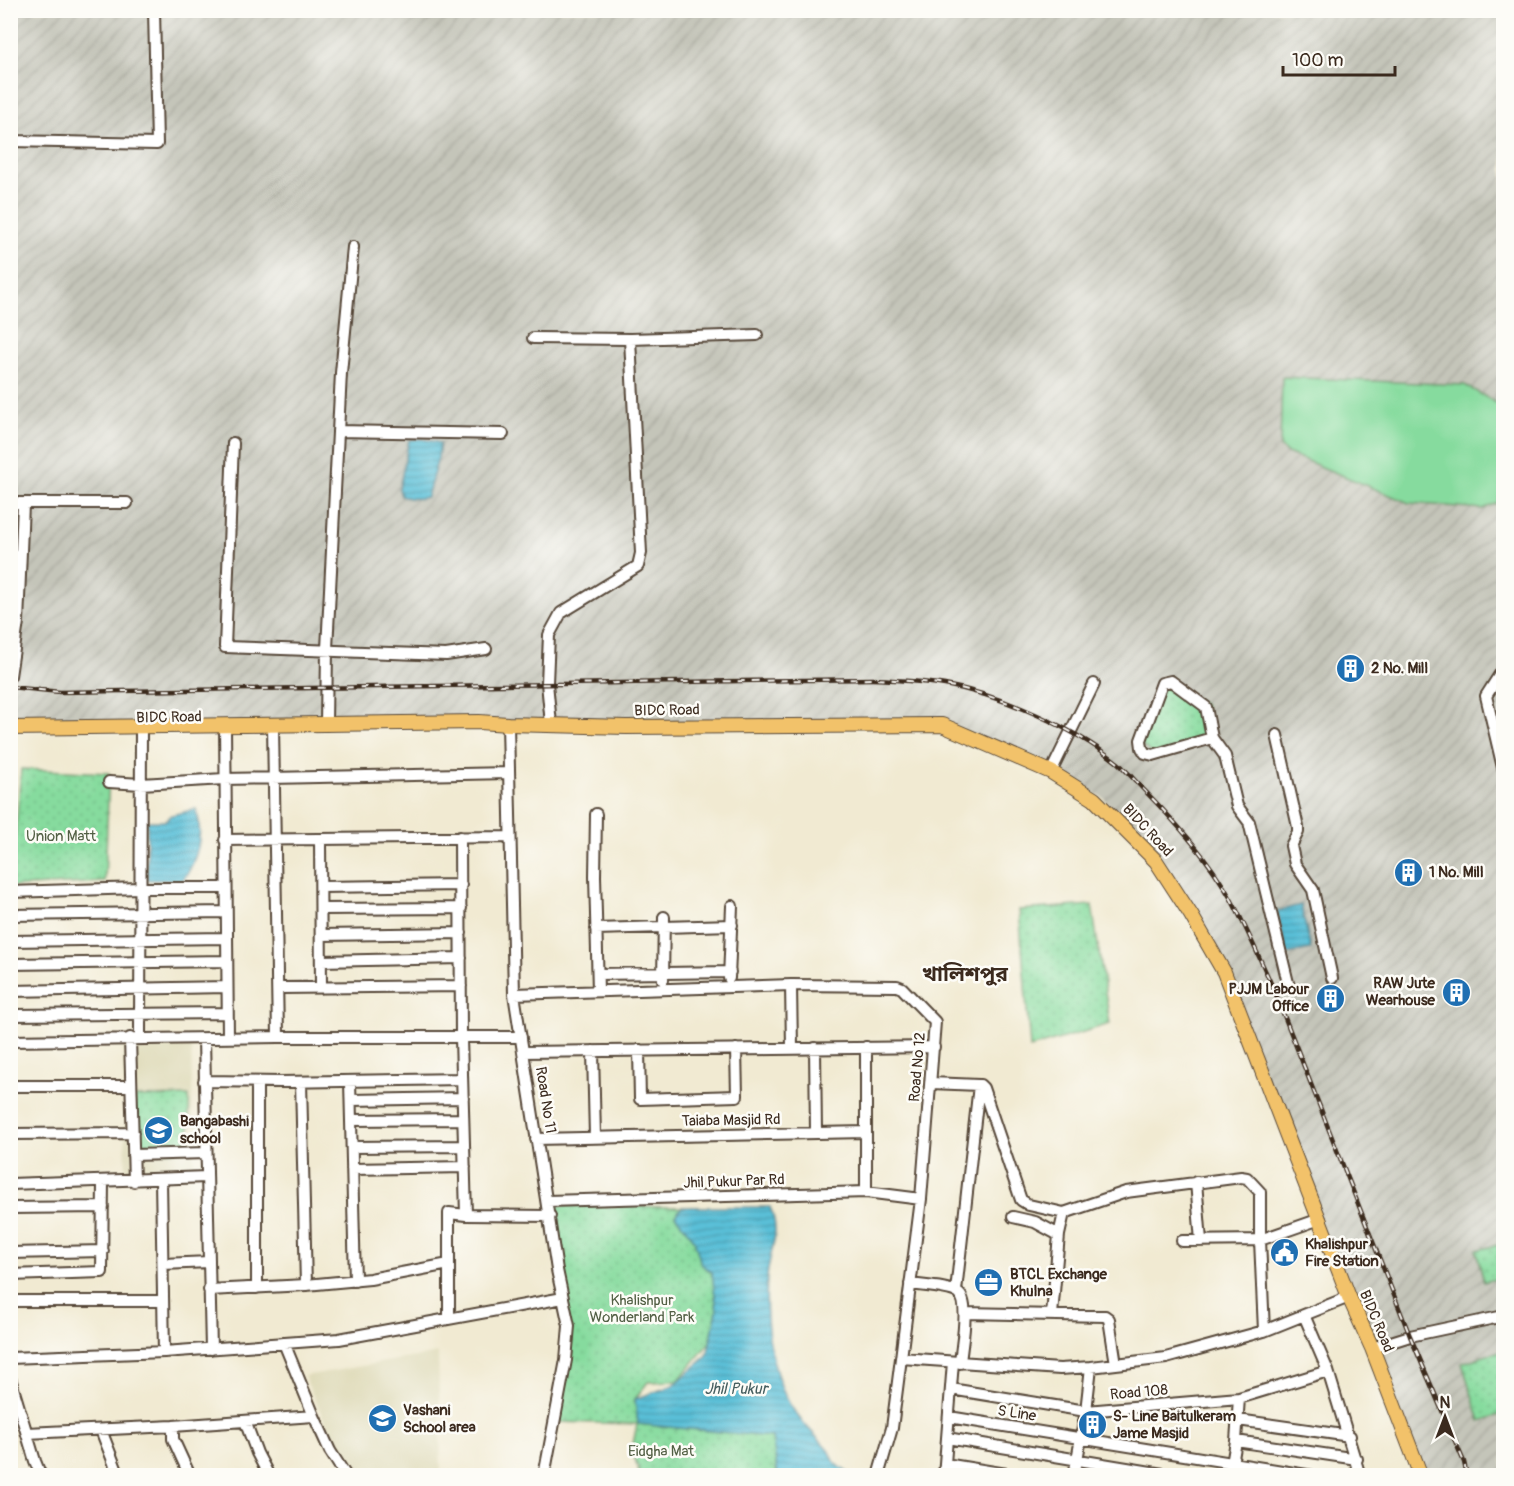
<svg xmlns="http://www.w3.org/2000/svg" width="1514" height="1486" viewBox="0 0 1514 1486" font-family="Pangolin,'Noto Sans Bengali',sans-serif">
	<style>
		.built { fill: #e0dcbb }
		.industrial { fill: url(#industrial-furrows) }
		.grass { fill: url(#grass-dots); stroke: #60825e; stroke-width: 1.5 }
		.pitch { fill: #86db9e; stroke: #60825e; stroke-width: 1.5 }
		.water { fill: url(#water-rules); stroke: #4a757b; stroke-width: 1.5 }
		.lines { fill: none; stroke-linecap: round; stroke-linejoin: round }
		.minor-casing { stroke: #564739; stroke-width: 14 }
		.major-casing { stroke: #564739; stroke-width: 16 }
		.minor { stroke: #fff; stroke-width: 10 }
		.major { stroke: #f2c26a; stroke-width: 14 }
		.rail-casing { stroke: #3b2a1e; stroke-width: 4.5 }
		.rail { stroke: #fdfcf7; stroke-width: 2; stroke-dasharray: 7; stroke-linecap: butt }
		.labels { text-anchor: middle; stroke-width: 5; stroke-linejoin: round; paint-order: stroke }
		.poi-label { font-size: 15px; font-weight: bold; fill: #3b2a1e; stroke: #fdfcf7; text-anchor: start }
		.street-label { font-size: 15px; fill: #3b2a1e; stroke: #fdfcf7 }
		.park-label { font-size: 15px; fill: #525f44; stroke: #fdfcf7 }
		.water-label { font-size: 16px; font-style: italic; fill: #465e5f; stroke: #fdfcf7 }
		.district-label { font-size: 21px; font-weight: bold; fill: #3b2a1e; stroke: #fdfcf7 }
	</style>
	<defs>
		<pattern id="industrial-furrows" width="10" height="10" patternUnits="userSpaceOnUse" patternTransform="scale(1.5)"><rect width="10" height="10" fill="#c4c5b9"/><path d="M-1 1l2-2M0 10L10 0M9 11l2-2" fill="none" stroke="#a9a99f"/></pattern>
		<pattern id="grass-dots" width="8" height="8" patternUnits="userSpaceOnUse" patternTransform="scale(1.5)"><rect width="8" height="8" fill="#86db9e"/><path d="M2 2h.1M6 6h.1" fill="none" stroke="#75bc88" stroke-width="1.8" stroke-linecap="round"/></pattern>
		<pattern id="water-rules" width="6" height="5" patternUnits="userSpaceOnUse" patternTransform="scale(1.5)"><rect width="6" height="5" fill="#5ac0d8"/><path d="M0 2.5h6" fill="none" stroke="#4c9caf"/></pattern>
	</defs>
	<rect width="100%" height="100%" fill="#fdfcf7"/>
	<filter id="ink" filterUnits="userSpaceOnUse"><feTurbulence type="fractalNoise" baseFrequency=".0167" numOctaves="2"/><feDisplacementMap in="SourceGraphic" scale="12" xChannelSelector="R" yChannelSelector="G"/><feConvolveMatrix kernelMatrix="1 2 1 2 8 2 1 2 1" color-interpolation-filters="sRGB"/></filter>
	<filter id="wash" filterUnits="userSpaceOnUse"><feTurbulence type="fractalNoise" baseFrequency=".008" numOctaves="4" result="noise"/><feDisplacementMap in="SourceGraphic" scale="24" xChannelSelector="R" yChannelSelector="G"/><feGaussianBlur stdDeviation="1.35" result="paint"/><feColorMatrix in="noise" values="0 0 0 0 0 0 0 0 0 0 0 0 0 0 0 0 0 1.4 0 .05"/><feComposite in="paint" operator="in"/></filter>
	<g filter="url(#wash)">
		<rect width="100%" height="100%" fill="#f1ead2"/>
		<path class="built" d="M191,1039L194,1176L126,1178L123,1042Z
			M438,1353L441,1475H350L304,1376Z"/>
		<path class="industrial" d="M10,11H1503V1475H1421L1195,911L1157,853L1103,798L1051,768L940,721L11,728Z"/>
		<path class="grass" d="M1164,681L1204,704L1212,738L1153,755L1141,744Z
			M21,769L109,773L105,882L11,887Z
			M1092,905L1110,1024L1030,1048L1019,910Z
			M189,1096V1151L135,1152V1097Z
			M548,1205L682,1207L675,1215L694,1239L701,1264L712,1273L717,1311L710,1342L678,1381L648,1382L635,1399L638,1424L773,1437L777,1475H640L632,1449L637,1424L554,1422L569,1326Z
			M1503,1244V1277L1484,1282L1476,1250Z
			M1503,1350V1414L1480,1421L1462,1363Z"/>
		<path class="pitch" d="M1282,377L1465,385L1503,407V490L1497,503L1483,509L1409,503L1285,452L1280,447Z"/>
		<path class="water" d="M422,439L440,443L438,458L427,497C417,500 410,499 401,496L399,489L409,440Z
			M196,809C204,834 198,859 183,880H147V821H164L172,815Z
			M1301,905L1311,949L1287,954L1277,911Z
			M682,1207H770C782,1235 769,1250 767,1278C764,1321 771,1381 797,1415C806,1427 818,1438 828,1449C832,1453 831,1456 834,1461C837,1466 846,1471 851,1475H778L772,1437L638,1424L635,1399L674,1385L707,1356L717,1311L712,1273L701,1264L694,1239L675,1215Z"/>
	</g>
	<g filter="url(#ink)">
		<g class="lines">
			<defs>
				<path id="minor" d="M10,141L157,144L154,10
					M533,338L630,339L757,335
					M338,431L503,434
					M233,443L225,647L446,655L486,649
					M10,503H127
					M1504,668L1486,696L1504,772
					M10,676L18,622L23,504
					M508,724L514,994L557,1270L569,1326L566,1360L544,1476
					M551,724L547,683L549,635L561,613L638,566L641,553L630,339
					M225,725L228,1037
					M273,725L278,1037
					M326,725L327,649L341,373L353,247
					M1277,735L1298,827V832L1291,846L1295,864L1313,890L1332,978
					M1212,738L1153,755L1145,753L1142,748L1141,740L1162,683L1171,681L1206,707L1212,738L1225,756L1237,806L1249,822L1289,987
					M1051,772L1094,684
					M109,782L141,784L224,779L509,773
					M596,814L595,876L598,991
					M460,837L461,1038L466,1215
					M320,839L321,988
					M225,840L509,837
					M321,887L461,885
					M10,892L140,888H226
					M321,909L461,908
					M10,915L226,912
					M596,929L732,925
					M321,935L461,933
					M10,941L226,938
					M321,961L461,958
					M10,964L227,961
					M598,974L730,972
					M729,978L732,906
					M663,980L664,917
					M791,985L792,1048
					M281,988L461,986
					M10,991L227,987
					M514,994L791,985L897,986L902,988L935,1022L921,1199L901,1358L892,1428L878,1476
					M10,1015L227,1013
					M130,1038L134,1181
					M140,1038L141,726
					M204,1039L211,1349
					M10,1041L278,1037H521
					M866,1047V1192
					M815,1048L816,1133
					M639,1050L640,1099L737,1096L736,1049
					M593,1051L595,1137
					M523,1052L934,1047
					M204,1081L281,1082L462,1079
					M350,1081L355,1281
					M301,1082L306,1285
					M931,1083L979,1085L956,1291
					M980,1085L983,1088L1021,1200L1029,1205L1064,1213
					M10,1086H131
					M351,1100L463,1098
					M351,1120L463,1119
					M10,1134L133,1133
					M536,1139L866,1132
					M352,1147L464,1146
					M133,1155L206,1153
					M352,1169L465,1167
					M161,1180L164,1352
					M1196,1182L1201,1241
					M10,1184L207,1177
					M547,1201L866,1192L921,1199
					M10,1208L103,1207
					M1013,1217L1035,1222L1059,1235
					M1182,1241L1260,1240L1320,1219
					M10,1253L103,1251
					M163,1264L209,1262
					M10,1275L102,1272L103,1181
					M910,1284C922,1286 949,1287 958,1293C971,1301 961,1348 960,1363
					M257,1288V1082
					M209,1290L306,1285L370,1279L449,1264
					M10,1301H163
					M965,1313L1105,1316L1109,1319L1116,1364
					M1052,1315L1059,1235L1064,1213L1126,1192L1241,1177L1247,1178L1260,1192V1240L1264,1331
					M1304,1315L1328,1371L1360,1476
					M449,1319V1213L466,1215L550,1216
					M284,1343L314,1416
					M1372,1348L1410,1336L1504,1316
					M10,1358L164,1352L339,1339L563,1298
					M901,1358L1060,1369L1091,1367L1166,1358L1264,1331L1349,1297
					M10,1378L35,1461L41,1476
					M951,1389L1086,1411L1239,1398L1328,1371
					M949,1417L1313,1476
					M1238,1420L1350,1436
					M245,1421L257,1453L269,1476
					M173,1426V1439L190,1476
					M101,1430L119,1476
					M27,1433L173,1426L314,1416L330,1451L346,1476
					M947,1438L1175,1476
					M1236,1441L1357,1459
					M945,1464L1019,1476
					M944,1476L953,1362
					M1074,1476L1086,1411L1091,1367
					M1230,1476L1236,1441L1239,1398"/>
				<path id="major" d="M10,728L479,722L508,724L626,727L942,725L1051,772L1094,799L1156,861L1191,915L1224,972L1349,1297L1372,1348L1421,1476"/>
			</defs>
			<use href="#minor" class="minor-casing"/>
			<use href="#major" class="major-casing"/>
			<use href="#minor" class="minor"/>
			<use href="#major" class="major"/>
			<defs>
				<path id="rail" d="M10,687L60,692L872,679C896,680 921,681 945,685C1001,695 1073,727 1118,763C1128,772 1137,783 1146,792C1178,825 1209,859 1231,899C1247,929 1260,959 1274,990L1410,1336L1464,1462L1467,1476"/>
			</defs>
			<use href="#rail" class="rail-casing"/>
			<use href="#rail" class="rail"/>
		</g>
	</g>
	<defs>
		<symbol id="building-disc" viewBox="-11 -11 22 22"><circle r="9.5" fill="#1f6fb2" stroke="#fdfcf7"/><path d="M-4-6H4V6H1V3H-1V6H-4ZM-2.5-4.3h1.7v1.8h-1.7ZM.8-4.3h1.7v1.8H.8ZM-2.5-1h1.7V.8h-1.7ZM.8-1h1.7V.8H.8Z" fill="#fff"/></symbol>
		<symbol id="school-disc" viewBox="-11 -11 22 22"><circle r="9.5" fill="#1f6fb2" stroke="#fdfcf7"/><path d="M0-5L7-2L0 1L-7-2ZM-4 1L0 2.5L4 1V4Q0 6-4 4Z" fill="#fff"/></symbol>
		<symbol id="civic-disc" viewBox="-11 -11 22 22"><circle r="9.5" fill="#1f6fb2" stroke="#fdfcf7"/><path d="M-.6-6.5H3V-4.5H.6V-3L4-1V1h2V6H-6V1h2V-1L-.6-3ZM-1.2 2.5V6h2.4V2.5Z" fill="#fff"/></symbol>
		<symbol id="office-disc" viewBox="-11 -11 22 22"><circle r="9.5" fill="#1f6fb2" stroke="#fdfcf7"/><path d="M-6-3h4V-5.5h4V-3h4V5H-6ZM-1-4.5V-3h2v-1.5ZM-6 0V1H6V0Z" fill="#fff"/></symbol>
	</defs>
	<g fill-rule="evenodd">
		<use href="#building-disc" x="1334" y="652" width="33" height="33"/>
		<use href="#building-disc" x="1392" y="856" width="33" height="33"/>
		<use href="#building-disc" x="1440" y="976" width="33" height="33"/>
		<use href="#building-disc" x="1314" y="982" width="33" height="33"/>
		<use href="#school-disc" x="142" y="1114" width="33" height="33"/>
		<use href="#civic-disc" x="1268" y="1236" width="33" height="33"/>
		<use href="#office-disc" x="972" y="1266" width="33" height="33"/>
		<use href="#school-disc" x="366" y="1402" width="33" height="33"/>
		<use href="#building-disc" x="1076" y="1408" width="33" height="33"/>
	</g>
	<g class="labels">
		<g class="poi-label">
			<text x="1371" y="673">2 No. Mill</text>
			<text x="1429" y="877">1 No. Mill</text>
			<text x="1435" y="988" text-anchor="end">RAW Jute<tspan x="1435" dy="17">Wearhouse</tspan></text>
			<text x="1309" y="994" text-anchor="end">PJJM Labour<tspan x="1309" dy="17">Office</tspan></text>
			<text x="180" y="1126">Bangabashi<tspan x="180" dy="17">school</tspan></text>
			<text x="1305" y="1249">Khalishpur<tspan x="1305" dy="17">Fire Station</tspan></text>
			<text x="1010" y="1279">BTCL Exchange<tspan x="1010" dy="17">Khulna</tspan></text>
			<text x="403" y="1415">Vashani<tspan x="403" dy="17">School area</tspan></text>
			<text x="1113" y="1421">S- Line Baitulkeram<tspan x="1113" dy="17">Jame Masjid</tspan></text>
		</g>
		<g class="street-label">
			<text transform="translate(667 710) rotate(-1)" y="5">BIDC Road</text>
			<text transform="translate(169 717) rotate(-1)" y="5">BIDC Road</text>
			<text transform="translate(1148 830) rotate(47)" y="5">BIDC Road</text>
			<text transform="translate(917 1067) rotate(-85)" y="5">Road No 12</text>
			<text transform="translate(546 1100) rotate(81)" y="5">Road No 11</text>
			<text transform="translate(731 1120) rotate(-1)" y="5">Taiaba Masjid Rd</text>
			<text transform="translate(734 1181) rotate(-2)" y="5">Jhil Pukur Par Rd</text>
			<text transform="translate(1377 1321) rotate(67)" y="5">BIDC Road</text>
			<text transform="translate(1139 1392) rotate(-5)" y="5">Road 108</text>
			<text transform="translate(1017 1413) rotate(9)" y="5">S Line</text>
		</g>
		<g class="park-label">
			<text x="61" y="841">Union Matt</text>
			<text x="642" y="1305">Khalishpur<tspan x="642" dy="17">Wonderland Park</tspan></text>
			<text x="661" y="1456">Eidgha Mat</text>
		</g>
		<g class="water-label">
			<text x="736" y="1394">Jhil Pukur</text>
		</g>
		<g class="district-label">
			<text x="965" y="981">খালিশপুর</text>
		</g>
	</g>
	<rect width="1514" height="1486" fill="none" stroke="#fdfcf7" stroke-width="36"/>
	<g transform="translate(1445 1417)" stroke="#fdfcf7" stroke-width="4.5" paint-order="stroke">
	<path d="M0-4.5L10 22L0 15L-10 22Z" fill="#3b2a1e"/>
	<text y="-9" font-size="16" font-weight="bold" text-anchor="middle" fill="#3b2a1e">N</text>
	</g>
	<path d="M1283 66v9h112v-9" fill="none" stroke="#3b2a1e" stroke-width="3"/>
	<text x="1292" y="66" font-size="18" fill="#3b2a1e" stroke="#fdfcf7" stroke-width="4.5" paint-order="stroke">100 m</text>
</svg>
